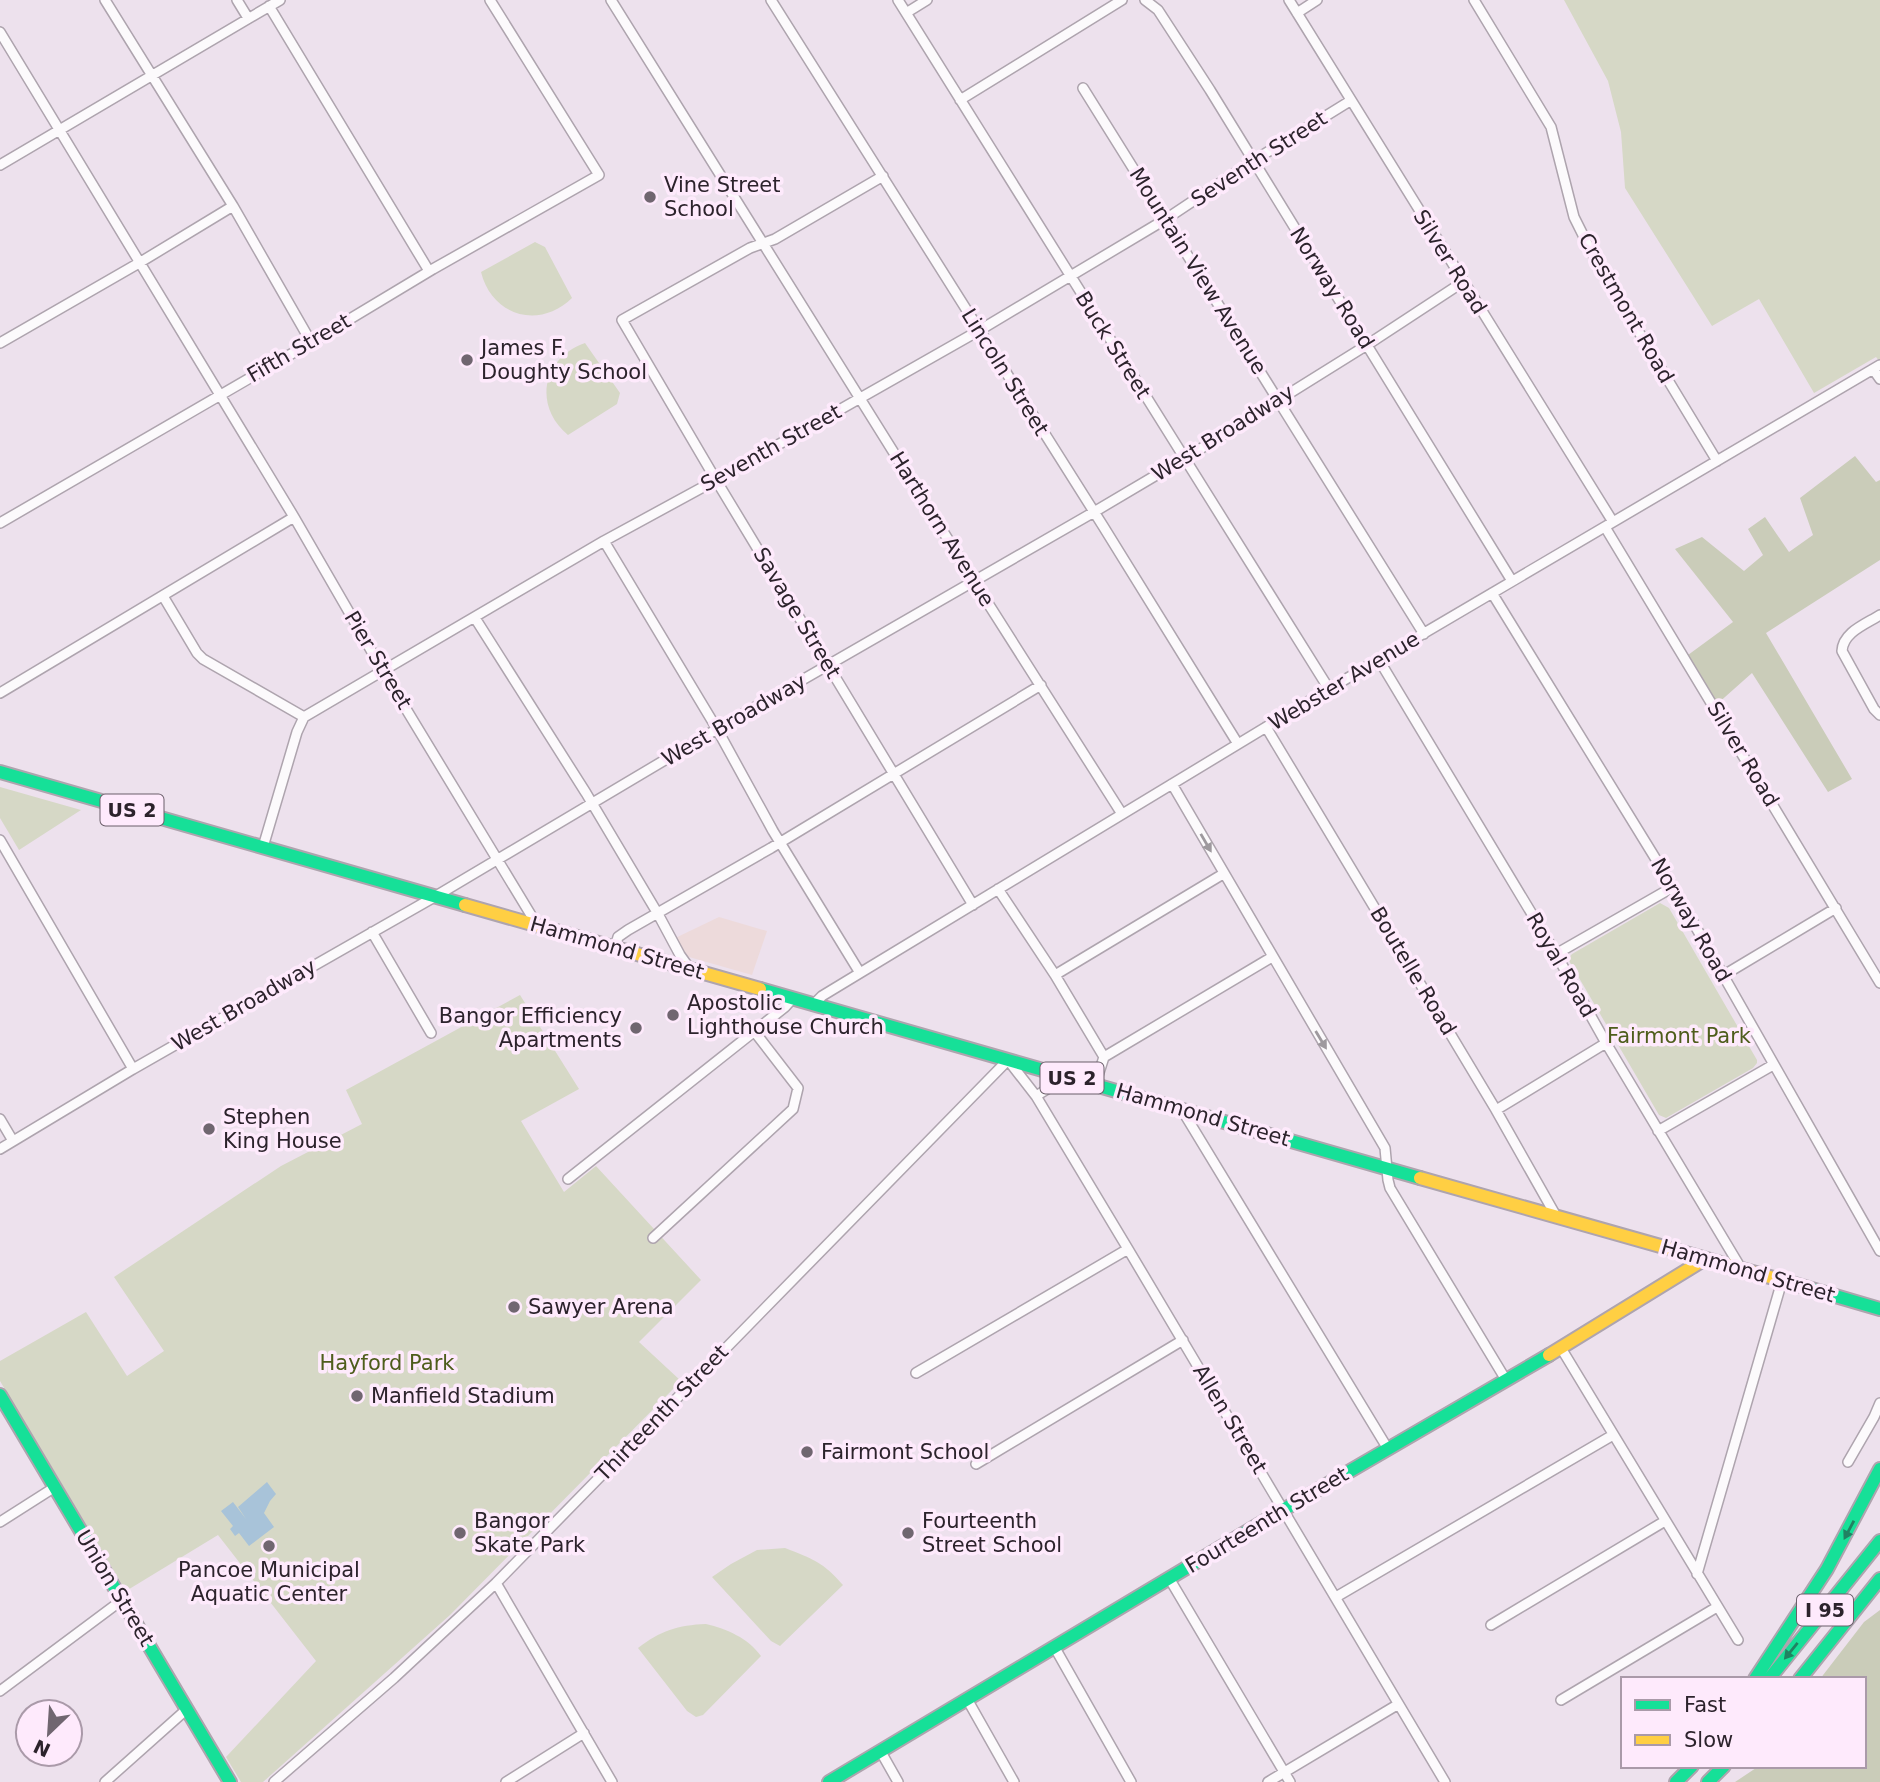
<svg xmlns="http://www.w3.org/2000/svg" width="1880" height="1782" viewBox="0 0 1880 1782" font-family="'DejaVu Sans',sans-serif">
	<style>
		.commercial { fill: #eddadb }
		.green { fill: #d6d8c6 }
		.forest { fill: #caccb9 }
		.water { fill: #a8c3d9 }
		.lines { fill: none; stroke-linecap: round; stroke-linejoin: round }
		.street-casing { stroke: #aea4ae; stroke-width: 12 }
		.fast-casing { stroke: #aea4ae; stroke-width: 16 }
		.slow-casing { stroke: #aea4ae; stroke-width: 16 }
		.street { stroke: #fcfafc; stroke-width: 9 }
		.fast { stroke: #16e098; stroke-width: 12 }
		.slow { stroke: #ffcf43; stroke-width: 12 }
		.oneway { fill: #9e999e }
		.oneway2 { fill: #218262 }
		.poi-dot { fill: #706670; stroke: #feeafc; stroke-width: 2.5 }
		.labels { text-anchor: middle; stroke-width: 7; stroke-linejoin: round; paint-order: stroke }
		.shield { fill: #feeafc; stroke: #6b5f6a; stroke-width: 2 }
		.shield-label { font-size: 19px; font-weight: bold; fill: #2c232c }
		.street-label { font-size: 21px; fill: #2c232c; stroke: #feeafc }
		.poi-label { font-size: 21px; fill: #2c232c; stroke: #feeafc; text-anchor: start }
		.park-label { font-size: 21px; fill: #4e5d1c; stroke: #feeafc }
	</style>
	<rect width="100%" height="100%" fill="#ede1ed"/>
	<path class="commercial" d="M719,917L767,931L752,975L675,953L669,941Z"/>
	<path class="green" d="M1564,0H1880V362L1876,357L1814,393L1759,299L1712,326L1625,188L1621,132L1608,81Z
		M535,242L545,247L572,298C539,330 492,316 481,272Z
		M585,343L620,393L617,404L568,435C533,406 542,358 585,343Z
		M0,787L81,810L19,850L0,818Z
		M1660,903L1669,908L1757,1060V1063L1753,1068L1666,1118L1659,1115L1568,959L1572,954Z
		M520,995L579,1089L521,1121L564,1192L596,1166L701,1280L639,1342L681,1381L450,1615L263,1782H241L226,1757L316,1661L218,1535L126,1591L0,1381V1361L86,1312L127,1376L164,1351L114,1277L281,1166L362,1124L346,1090Z
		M785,1548C813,1559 823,1562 843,1585L780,1646L771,1641L712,1577L731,1564L757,1550Z
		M706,1624C727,1629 748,1638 761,1656L703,1715L696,1717L687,1711L638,1648C660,1631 678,1625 706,1624Z"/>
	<path class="forest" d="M1855,456L1876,482L1880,480V560L1766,633L1852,779L1828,792L1752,673L1716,705L1688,655L1733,622L1675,549L1702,537L1744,571L1763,555L1748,529L1765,517L1789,552L1813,535L1800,498Z
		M1880,1610V1782H1735L1759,1766H1864V1679H1820L1864,1622Z"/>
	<path class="water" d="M267,1482L276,1494L270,1501L264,1513L274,1527L249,1546L239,1533L235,1536L230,1529L233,1526L221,1511L233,1502L246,1519L238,1507Z"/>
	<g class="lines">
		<defs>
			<path id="street" d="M105,0L233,206L311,342
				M237,0L248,18
				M611,0L984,597L1122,814
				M771,0L1103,526L1238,744
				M898,0L1329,689
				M1145,0L1158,10L1210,90L1512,581
				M1289,0L1613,522
				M1474,0L1551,127L1574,217L1597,263L1717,461
				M269,6L429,271
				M906,13L927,0
				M1297,13L1317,0
				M0,32L294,517L383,671L537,925
				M1083,88L1424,634
				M960,100L1122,0
				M0,165L280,0
				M883,176L775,239L750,248L622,320L716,480L973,905
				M0,343L139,263L233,206
				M1873,369L1880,379
				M0,523L305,346L433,269L599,175L490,0
				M1605,527L1880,983
				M604,541L717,729L773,831L860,973
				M1492,593L1673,887L1880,1251
				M163,596L197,653L203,659L304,717
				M1880,615C1866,624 1843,632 1842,651L1874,709L1880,715
				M475,618L586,793L658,914L680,955L690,969
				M1379,660L1556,954L1606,1043L1742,1270
				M0,693L294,517
				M1266,727L1496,1110L1556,1216
				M1172,784L1385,1148L1388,1180L1390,1188L1506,1380
				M0,840L133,1069
				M263,847L297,732L304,717L604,541L716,480L980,330L1166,219L1253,161L1350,101
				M998,889L1055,975L1104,1057L1095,1085
				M372,932L431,1033
				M615,948L618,937L628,930L771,848L1041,685
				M1556,954L1673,887
				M1055,975L1223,874
				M1724,975L1836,908
				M814,1004L822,996L1329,689L1880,365
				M1104,1057L1272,957
				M1036,1096L1067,1077
				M1182,1110L1388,1449
				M1496,1110L1606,1043
				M0,1119L13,1141
				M1658,1131L1773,1065
				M0,1149L133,1069L436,896L717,729L1094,512L1197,451L1367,345L1463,282
				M568,1179L785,1007L793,998
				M653,1238L793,1109L798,1088L754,1031
				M1561,1348L1738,1640
				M916,1373L1128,1249
				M1848,1462L1874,1417L1880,1403
				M976,1464L1183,1340
				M0,1522L55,1487
				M1697,1574L1782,1281
				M1169,1578L1290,1782
				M496,1583L612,1782
				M1336,1597L1613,1435
				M1491,1625L1665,1521
				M1055,1648L1131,1782
				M0,1691L122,1600
				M967,1699L1014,1782
				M1561,1700L1717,1607
				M881,1752L898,1782
				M105,1782L187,1709
				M274,1782L394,1678L496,1583L1008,1060L1036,1096L1128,1249L1445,1782
				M506,1782L584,1733
				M1268,1782L1397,1705"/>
			<path id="fast" d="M0,772L465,905
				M760,989L1420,1178
				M1791,1283L1880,1309
				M0,1395L230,1782
				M1755,1679L1827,1569L1880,1469
				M1769,1679L1880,1541
				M1800,1679L1880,1579
				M829,1782L1283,1510L1549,1355
				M1676,1782L1692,1766
				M1708,1782L1724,1766"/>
			<path id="slow" d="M465,905L760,989
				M1420,1178L1791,1283
				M1549,1355L1705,1259"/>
		</defs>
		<use href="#street" class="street-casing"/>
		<use href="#fast" class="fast-casing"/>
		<use href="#slow" class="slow-casing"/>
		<use href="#street" class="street"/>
		<use href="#fast" class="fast"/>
		<use href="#slow" class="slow"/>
	</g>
	<defs><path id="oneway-solid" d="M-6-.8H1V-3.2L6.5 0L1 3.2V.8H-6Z" transform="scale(1.75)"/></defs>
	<g class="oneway">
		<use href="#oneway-solid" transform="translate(1206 843) rotate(60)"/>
		<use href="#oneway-solid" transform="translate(1321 1040) rotate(59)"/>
	</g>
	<g class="oneway2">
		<use href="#oneway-solid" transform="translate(1849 1530) rotate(118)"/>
		<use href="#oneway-solid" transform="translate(1791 1651) rotate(129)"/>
	</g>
	<g class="poi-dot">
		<circle cx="650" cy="197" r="7"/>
		<circle cx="467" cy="360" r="7"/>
		<circle cx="673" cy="1015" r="7"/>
		<circle cx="636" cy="1028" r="7"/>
		<circle cx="209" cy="1129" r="7"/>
		<circle cx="514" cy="1307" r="7"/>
		<circle cx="357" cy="1396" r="7"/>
		<circle cx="807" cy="1452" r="7"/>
		<circle cx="460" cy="1533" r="7"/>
		<circle cx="908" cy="1533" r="7"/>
		<circle cx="269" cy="1546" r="7"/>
	</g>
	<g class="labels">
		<g class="shield">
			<rect x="100.5" y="794.5" width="63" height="31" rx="5"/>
			<rect x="1040.5" y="1062.5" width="63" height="31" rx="5"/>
			<rect x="1797" y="1594.5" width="56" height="31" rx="5"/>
		</g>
		<g class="shield-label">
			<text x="132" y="817">US 2</text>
			<text x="1072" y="1085">US 2</text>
			<text x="1825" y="1617">I 95</text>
		</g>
		<g class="street-label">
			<text transform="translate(1259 159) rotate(-33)" y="7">Seventh Street</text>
			<text transform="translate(1450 262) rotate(58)" y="7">Silver Road</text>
			<text transform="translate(1198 271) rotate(58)" y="7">Mountain View Avenue</text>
			<text transform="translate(1332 288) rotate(58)" y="7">Norway Road</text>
			<text transform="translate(1626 308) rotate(60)" y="7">Crestmont Road</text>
			<text transform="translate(1113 345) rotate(58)" y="7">Buck Street</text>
			<text transform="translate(299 348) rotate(-30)" y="7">Fifth Street</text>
			<text transform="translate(1005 372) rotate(58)" y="7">Lincoln Street</text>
			<text transform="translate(1223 433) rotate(-32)" y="7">West Broadway</text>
			<text transform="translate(771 448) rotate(-29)" y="7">Seventh Street</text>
			<text transform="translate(942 529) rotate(58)" y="7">Harthorn Avenue</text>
			<text transform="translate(797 613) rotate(59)" y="7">Savage Street</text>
			<text transform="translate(378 660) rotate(59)" y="7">Pier Street</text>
			<text transform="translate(1344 681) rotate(-31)" y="7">Webster Avenue</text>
			<text transform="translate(734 720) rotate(-30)" y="7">West Broadway</text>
			<text transform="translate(1743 754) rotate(59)" y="7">Silver Road</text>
			<text transform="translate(1691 920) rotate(60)" y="7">Norway Road</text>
			<text transform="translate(617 948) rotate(16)" y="7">Hammond Street</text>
			<text transform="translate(1561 965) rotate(60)" y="7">Royal Road</text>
			<text transform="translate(1413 971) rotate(59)" y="7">Boutelle Road</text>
			<text transform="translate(244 1005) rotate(-30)" y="7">West Broadway</text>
			<text transform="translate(1203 1115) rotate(16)" y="7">Hammond Street</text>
			<text transform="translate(1748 1271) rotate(16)" y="7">Hammond Street</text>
			<text transform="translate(662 1413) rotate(-46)" y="7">Thirteenth Street</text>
			<text transform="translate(1230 1419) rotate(59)" y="7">Allen Street</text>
			<text transform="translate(1267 1520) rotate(-31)" y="7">Fourteenth Street</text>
			<text transform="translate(115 1588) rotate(59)" y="7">Union Street</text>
		</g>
		<g class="poi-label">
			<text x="664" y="192">Vine Street<tspan x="664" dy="24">School</tspan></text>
			<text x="481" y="355">James F.<tspan x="481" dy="24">Doughty School</tspan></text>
			<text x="687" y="1010">Apostolic<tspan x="687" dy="24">Lighthouse Church</tspan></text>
			<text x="622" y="1023" text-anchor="end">Bangor Efficiency<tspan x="622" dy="24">Apartments</tspan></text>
			<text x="223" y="1124">Stephen<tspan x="223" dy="24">King House</tspan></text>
			<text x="528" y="1314">Sawyer Arena</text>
			<text x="371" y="1403">Manfield Stadium</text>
			<text x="821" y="1459">Fairmont School</text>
			<text x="474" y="1528">Bangor<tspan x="474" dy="24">Skate Park</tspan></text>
			<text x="922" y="1528">Fourteenth<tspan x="922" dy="24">Street School</tspan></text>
			<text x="269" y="1577" text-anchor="middle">Pancoe Municipal<tspan x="269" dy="24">Aquatic Center</tspan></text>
		</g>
		<g class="park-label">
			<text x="1679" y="1043">Fairmont Park</text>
			<text x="387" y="1370">Hayford Park</text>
		</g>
	</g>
	<rect x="1621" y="1677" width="245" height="91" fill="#feeafc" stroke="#aa9aa9" stroke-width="2"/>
	<rect x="1635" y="1700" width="35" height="10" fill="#16e098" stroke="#aa9aa9" stroke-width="2"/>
	<text x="1684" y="1712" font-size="21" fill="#2c232c">Fast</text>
	<rect x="1635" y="1735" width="35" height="10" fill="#ffcf43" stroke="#aa9aa9" stroke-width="2"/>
	<text x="1684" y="1747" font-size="21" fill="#2c232c">Slow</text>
	<g transform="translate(49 1733) rotate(205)"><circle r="33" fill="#feeafc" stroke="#aa9aa9" stroke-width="2"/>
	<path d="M0-5L12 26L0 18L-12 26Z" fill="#706670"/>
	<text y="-10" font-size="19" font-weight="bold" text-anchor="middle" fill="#2c232c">N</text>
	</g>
</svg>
